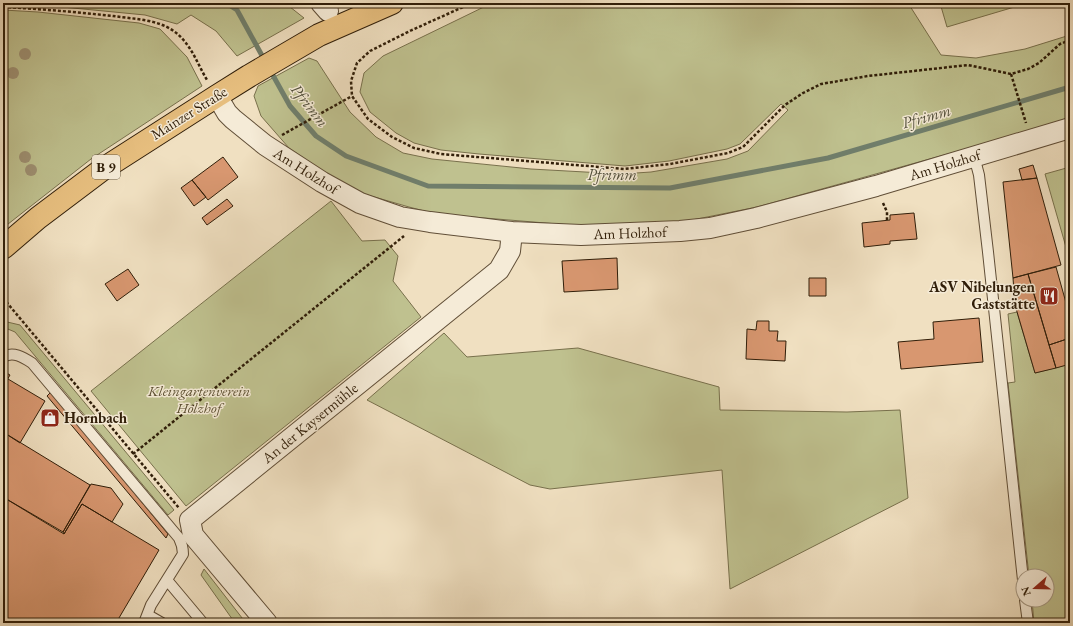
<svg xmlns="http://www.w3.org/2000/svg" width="1073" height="626" viewBox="0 0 1073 626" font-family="'EB Garamond',serif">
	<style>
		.green { fill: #bfc18f; stroke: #78704c }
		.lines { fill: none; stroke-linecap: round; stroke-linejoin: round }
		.stream { stroke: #707e6b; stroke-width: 5 }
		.building { fill: #d89770; stroke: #301e09 }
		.lane-casing { stroke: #604e37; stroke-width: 12 }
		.street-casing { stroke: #604e37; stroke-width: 22 }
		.primary-casing { stroke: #301e09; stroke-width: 24 }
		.path { stroke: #301e09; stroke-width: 2.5; stroke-dasharray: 3 2; stroke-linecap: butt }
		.lane { stroke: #f5ebd7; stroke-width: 10 }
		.street { stroke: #f5ebd7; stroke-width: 20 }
		.primary { stroke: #e8c080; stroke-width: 22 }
		.tree { fill: #9e9072 }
		.labels { text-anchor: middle; stroke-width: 3; stroke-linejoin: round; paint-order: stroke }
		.shield { fill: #f5ebd7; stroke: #6b5c47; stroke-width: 1 }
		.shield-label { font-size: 14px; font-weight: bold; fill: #301e09 }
		.street-label { font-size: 15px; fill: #301e09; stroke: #f5ebd7 }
		.poi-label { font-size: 15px; font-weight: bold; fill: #301e09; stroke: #f5ebd7; text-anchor: end }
		.park-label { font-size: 15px; font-style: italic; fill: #5b4f31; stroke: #f5ebd7 }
		.water-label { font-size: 16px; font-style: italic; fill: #504e3a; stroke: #f5ebd7 }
	</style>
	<rect width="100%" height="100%" fill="#f0e0c1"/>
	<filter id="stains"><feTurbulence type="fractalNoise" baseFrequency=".005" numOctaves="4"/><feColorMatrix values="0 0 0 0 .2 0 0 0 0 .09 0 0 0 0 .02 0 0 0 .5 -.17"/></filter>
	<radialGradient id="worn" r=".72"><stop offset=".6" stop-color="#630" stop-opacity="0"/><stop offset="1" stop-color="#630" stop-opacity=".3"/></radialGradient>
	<path class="green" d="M21,3H285L304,18L237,56L216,31L191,15L177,24L145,15Z
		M492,3H785L788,7L799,3H908L941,55L976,58L1025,49L1070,35V120L757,207L682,222L582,226L436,214L409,207L364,194L329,175L289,148L261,116L254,96L258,86L309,58L317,61L350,112L376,137L403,153L432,159L531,169L621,174L651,172L727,159L748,151L788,110L781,104L740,144L727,149L669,161L625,166L479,154L441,150L414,143L396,133L370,112L360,92L364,73L383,56Z
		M940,3H1028L947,27Z
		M3,10L38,12L139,23L160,29L187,57L202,86L91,159L3,228Z
		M1070,167V261L1045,174Z
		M331,201L362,241L385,240L398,256L393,281L421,317L186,506L91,391Z
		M1017,312L1035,373L1070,364V623H1034L1032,600H1047V576H1029L1008,383L1015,382L1008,314Z
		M3,321L20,325L174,510L168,515L15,332L3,327Z
		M444,333L467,357L578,348L719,387L720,410L847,412L900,410L908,498L730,589L722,470L550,489L530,485L367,400Z
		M204,569L246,623H235L201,575Z"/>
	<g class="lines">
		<path class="stream" d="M226,3L237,10L265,61
			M270,70L290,106L316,136L346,156L428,186L670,188L828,158L1070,87"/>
	</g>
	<path class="building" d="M223,157L238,177L208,200L192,180Z
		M1033,165L1037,178L1022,180L1019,169Z
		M1037,178L1061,265L1013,278L1003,182Z
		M192,180L206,197L194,206L181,188Z
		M227,199L233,206L207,225L202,218Z
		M914,213L917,239L890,241V244L864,247L862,223L890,220V215Z
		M617,258L618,289L564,292L562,261Z
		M1056,267L1070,317V338L1049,345L1028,274Z
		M128,269L139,285L117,301L105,284Z
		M1028,274L1056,368L1035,373L1015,305L1013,278Z
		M809,278H826V296H809Z
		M979,318L983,362L901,369L898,342L934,339L933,322Z
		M757,321H769V331H778L777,341H786L785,361L746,359L747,329L756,330Z
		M1070,338V364L1056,368L1049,345Z
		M3,371L10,375L3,387Z
		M8,379L45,401L20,443L3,432V387Z
		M51,392L168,534L166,538L47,396Z
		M3,432L90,485L63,532L3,497Z
		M91,484L111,488L123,504L112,522L82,504L64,534L63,532Z
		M3,497L64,534L82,504L159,550L116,623H3Z"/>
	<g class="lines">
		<defs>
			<path id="lane" d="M974,156L979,175L988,252L1023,580
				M3,357C13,351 23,357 32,363L179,538C182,544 183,548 183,554L151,605L144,623
				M167,580L203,623
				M1025,600L1028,623
				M148,615L162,623"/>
			<path id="street" d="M321,3L328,11
				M217,96L227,113L233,119L265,145L322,182L360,203L400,217L430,222L512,232L581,235L680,231L710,228L756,218L876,186L1070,128
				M267,623L193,535L190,520L499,270L510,251L512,232"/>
			<path id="primary" d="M3,248L38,218L103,169L217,96L249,76L319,35L392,3"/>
		</defs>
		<use href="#lane" class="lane-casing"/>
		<use href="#street" class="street-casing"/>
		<use href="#primary" class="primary-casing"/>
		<path class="path" d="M472,3L412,30L370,51L357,63L351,81L352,96L368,119L392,137L414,148L441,154L624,169L670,164L728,153L743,147L785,105L803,93L821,84L868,76L968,65L1011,74L1028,69L1039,63L1060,44L1070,40
			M3,7C40,9 77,12 113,16C133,19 158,19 175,32C191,44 197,63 207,80
			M1011,74L1026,123
			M282,135L352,96
			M883,203L887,212V220
			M3,298L179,508
			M133,454L404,236"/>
		<use href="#lane" class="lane"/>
		<use href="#street" class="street"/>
		<use href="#primary" class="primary"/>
	</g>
	<g class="tree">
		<circle cx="25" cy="54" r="6"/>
		<circle cx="13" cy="73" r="6"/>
		<circle cx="25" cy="157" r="6"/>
		<circle cx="31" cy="170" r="6"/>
	</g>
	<defs>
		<symbol id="restaurant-square" viewBox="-11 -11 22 22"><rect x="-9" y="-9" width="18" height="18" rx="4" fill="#8f2418" stroke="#f5ebd7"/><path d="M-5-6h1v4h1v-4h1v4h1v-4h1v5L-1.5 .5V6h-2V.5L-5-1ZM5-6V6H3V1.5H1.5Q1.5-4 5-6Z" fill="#fff"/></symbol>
		<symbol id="shop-square" viewBox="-11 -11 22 22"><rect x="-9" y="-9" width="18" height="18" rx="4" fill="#8f2418" stroke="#f5ebd7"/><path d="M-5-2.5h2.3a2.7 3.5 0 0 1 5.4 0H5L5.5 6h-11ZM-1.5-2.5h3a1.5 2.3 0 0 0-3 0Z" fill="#fff"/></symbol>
	</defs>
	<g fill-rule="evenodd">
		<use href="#restaurant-square" x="1038" y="285" width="22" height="22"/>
		<use href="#shop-square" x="39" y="407" width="22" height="22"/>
	</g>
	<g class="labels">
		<rect class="shield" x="92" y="155" width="28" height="24" rx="3"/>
		<g class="shield-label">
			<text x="106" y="172">B 9</text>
		</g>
		<g class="street-label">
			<text transform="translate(189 113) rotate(-32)" y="5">Mainzer Straße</text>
			<text transform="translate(945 165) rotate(-17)" y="5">Am Holzhof</text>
			<text transform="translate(306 171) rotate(32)" y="5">Am Holzhof</text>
			<text transform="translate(630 233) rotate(-2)" y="5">Am Holzhof</text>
			<text transform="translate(310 423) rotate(-39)" y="5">An der Kaysermühle</text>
		</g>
		<g class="poi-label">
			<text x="1035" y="292">ASV Nibelungen<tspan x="1035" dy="17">Gaststätte</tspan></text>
			<text x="64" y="423" text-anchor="start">Hornbach</text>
		</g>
		<g class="park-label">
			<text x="199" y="396">Kleingartenverein<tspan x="199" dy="17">Holzhof</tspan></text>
		</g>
		<g class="water-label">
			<text transform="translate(310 105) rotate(52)" y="6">Pfrimm</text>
			<text transform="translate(926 116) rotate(-16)" y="6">Pfrimm</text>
			<text x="612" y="180">Pfrimm</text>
		</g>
	</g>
	<rect width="1073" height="626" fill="none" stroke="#f0e0c1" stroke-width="16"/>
	<rect x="4" y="4" width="1065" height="618" fill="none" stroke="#301e09" stroke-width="2"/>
	<rect x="8" y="8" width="1057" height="610" fill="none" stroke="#301e09"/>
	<g transform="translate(1035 588) rotate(250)"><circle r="19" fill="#f5ebd7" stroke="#a69985"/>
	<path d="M0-3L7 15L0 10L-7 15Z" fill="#8f2418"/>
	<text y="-6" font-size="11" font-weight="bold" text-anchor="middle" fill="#301e09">N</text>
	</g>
	<rect width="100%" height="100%" filter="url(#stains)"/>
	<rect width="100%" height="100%" fill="url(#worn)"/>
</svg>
